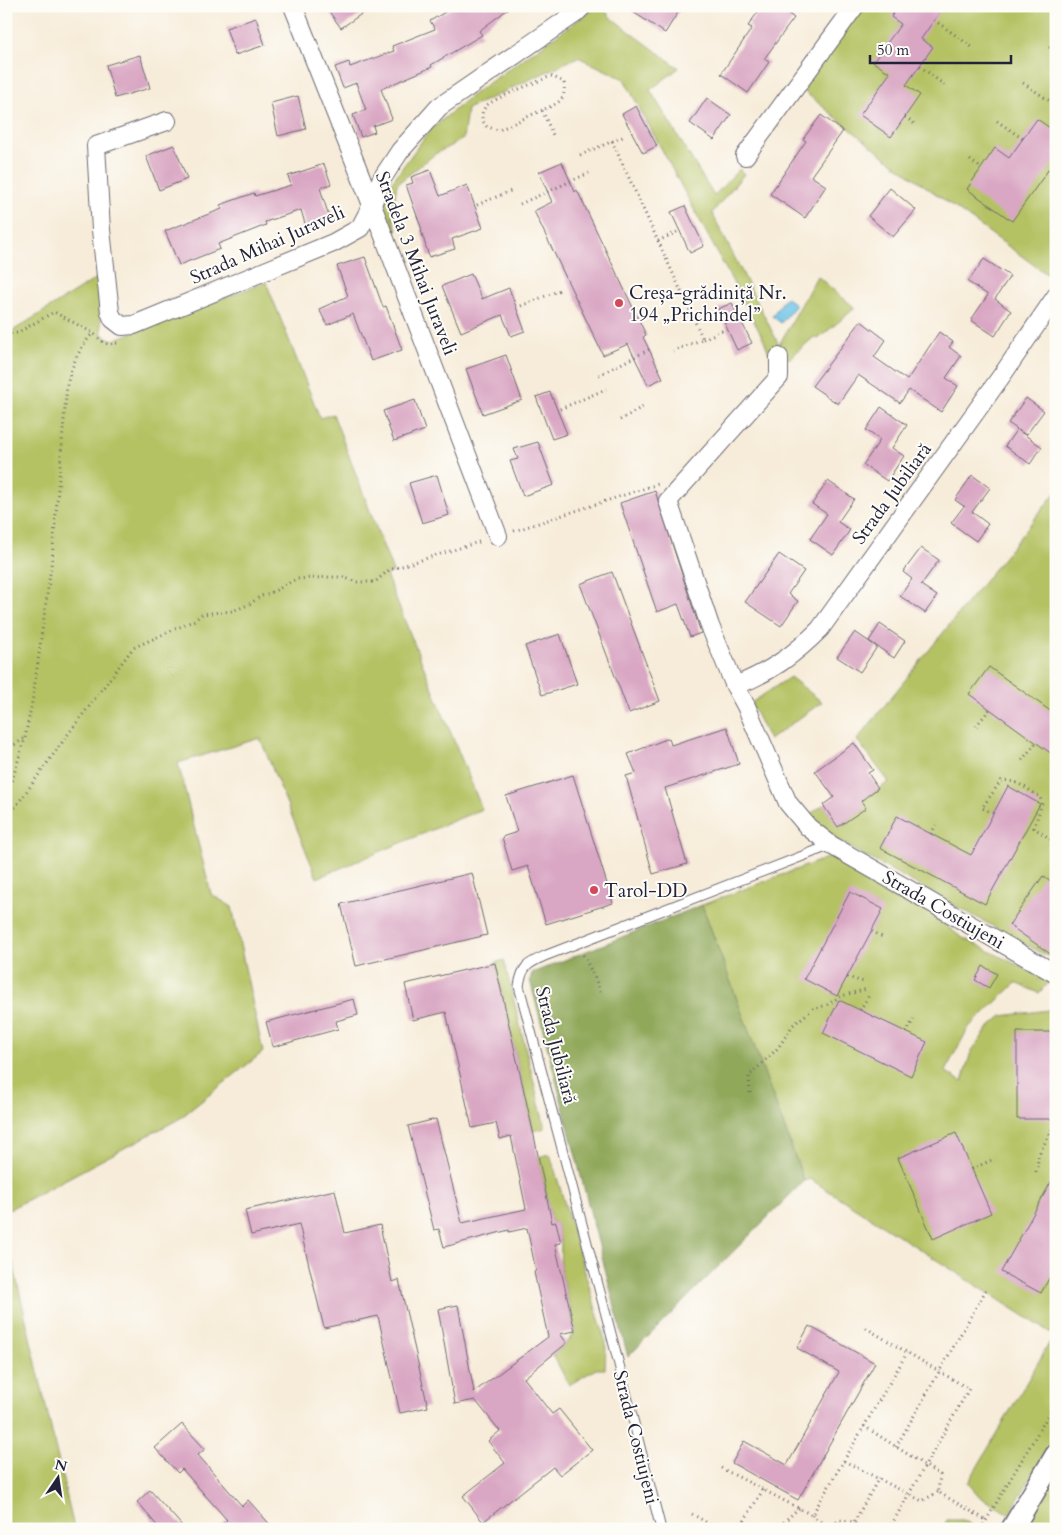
<svg xmlns="http://www.w3.org/2000/svg" width="1062" height="1535" viewBox="0 0 1062 1535" font-family="Cardo,serif">
	<style>
		.green { fill: #b5c264; stroke: #6c7250 }
		.forest { fill: #90a85a; stroke: #59654a }
		.water { fill: #69c2e6; stroke: #467290 }
		.building { fill: #d9a6c3 }
		.lines { fill: none; stroke-linecap: round; stroke-linejoin: round }
		.service-casing { stroke: #6d6972; stroke-width: 11 }
		.minor-casing { stroke: #6d6972; stroke-width: 20 }
		.tertiary-casing { stroke: #6d6972; stroke-width: 24 }
		.path { stroke: #6d6972; stroke-width: 3; stroke-dasharray: 1 4; stroke-linecap: butt }
		.service { stroke: #fff; stroke-width: 9 }
		.minor { stroke: #fff; stroke-width: 18 }
		.tertiary { stroke: #fff; stroke-width: 21 }
		.poi-dot { fill: #d1495b; stroke: #fdfcf7; stroke-width: 2 }
		.labels { text-anchor: middle; stroke-width: 4; stroke-linejoin: round; paint-order: stroke }
		.street-label { font-size: 19px; fill: #22223b; stroke: #fdfcf7 }
		.poi-label { font-size: 19px; fill: #22223b; stroke: #fdfcf7; text-anchor: start }
	</style>
	<rect width="100%" height="100%" fill="#fdfcf7"/>
	<filter id="ink" filterUnits="userSpaceOnUse"><feTurbulence type="fractalNoise" baseFrequency=".02" numOctaves="2"/><feDisplacementMap in="SourceGraphic" scale="10" xChannelSelector="R" yChannelSelector="G"/><feConvolveMatrix kernelMatrix="1 2 1 2 8 2 1 2 1" color-interpolation-filters="sRGB"/></filter>
	<filter id="wash" filterUnits="userSpaceOnUse"><feTurbulence type="fractalNoise" baseFrequency=".0096" numOctaves="4" result="noise"/><feDisplacementMap in="SourceGraphic" scale="20" xChannelSelector="R" yChannelSelector="G"/><feGaussianBlur stdDeviation="1.12" result="paint"/><feColorMatrix in="noise" values="0 0 0 0 0 0 0 0 0 0 0 0 0 0 0 0 0 1.4 0 .05"/><feComposite in="paint" operator="in"/></filter>
	<g filter="url(#wash)">
		<rect width="100%" height="100%" fill="#f7ecd9"/>
		<path class="green" d="M598,6H602L610,17L679,68L650,90L714,196L739,169L744,174L712,213L779,345L817,276L855,308L818,339L814,337L789,359L779,346L770,356L764,340L624,79L578,57L467,109L463,139L435,154L397,184L392,215L397,230L390,233L383,215L386,190L429,131L472,95Z
			M861,6H1056V281L885,157L801,89Z
			M97,278L102,335L113,340L266,282L320,418L333,414L393,572L386,575L482,809L317,878L260,738L178,763L211,894L232,907L263,1052L179,1119L6,1211V335Z
			M1056,492V961L831,837L809,815L823,805L839,827L865,808L861,801L889,782L857,740Z
			M790,677L822,702L769,740L751,703Z
			M835,855L927,911L961,937L1050,981L1039,993L1016,983L969,1027L945,1071L962,1082L971,1052L990,1026L1002,1016L1056,1009V1436L1009,1514L980,1497L968,1483L1054,1335L810,1179L804,1181L702,905Z
			M504,960L545,1128L533,1131L495,963Z
			M550,1154L606,1343L605,1369H596L569,1385L553,1355L567,1343L575,1331L560,1266L561,1243L556,1223H552L538,1157Z
			M6,1233L74,1528V1529H6Z
			M1056,1474V1529H1024Z
			M947,1520H963L978,1529H942Z"/>
		<path class="forest" d="M702,905L804,1181L628,1357L530,980L532,973Z"/>
		<path class="water" d="M786,297L796,305L781,323L772,316Z"/>
		<g id="blocks">
			<path class="building" d="M325,6H373L341,28Z
				M455,6H512L479,31L482,35L431,65L432,67L381,89L392,119L373,126L375,132L361,137L353,115L366,110L356,83L343,88L335,67L349,62L350,67L394,51L392,46L435,29L430,21Z
				M624,6H682L665,33Z
				M762,6H778L794,18L764,59L769,62L748,93L721,74L752,28L748,26Z
				M898,6H944L921,39L933,47L906,85L920,95L891,137L860,115L890,73L873,62L901,24L891,17Z
				M256,18L265,45L235,55L226,28Z
				M140,55L150,88L115,98L106,65Z
				M298,96L306,129L278,136L271,103Z
				M707,98L731,115L714,140L690,123Z
				M636,106L657,146L643,153L622,114Z
				M821,115L843,131L811,176L826,186L805,218L770,194L806,141L803,139Z
				M1037,119L1056,132V159L1012,221L967,189L995,148L1009,158Z
				M174,145L187,179L159,190L146,156Z
				M562,162L575,192L577,190L646,335L643,337L663,378L648,385L628,344L603,355L534,211L552,202L539,172Z
				M324,164L331,184L320,188L330,220L306,227L301,210L265,222L266,225L218,244L220,249L179,265L165,231L222,209L220,205L254,193L255,196L291,185L288,176Z
				M430,170L440,196L467,185L483,228L452,239L455,249L429,257L421,230H422L406,185L413,183L411,177Z
				M890,188L916,210L893,237L868,216Z
				M685,206L704,246L690,253L671,212Z
				M365,257L383,307L386,306L402,350L371,361L353,314L327,325L319,309L348,296L337,266Z
				M984,259L1010,276L995,299L1011,311L995,336L971,320L988,295L968,282Z
				M471,274L482,299L509,288L525,331L511,336L502,315L461,332L442,286Z
				M732,303L752,343L737,350L718,309Z
				M861,321L886,340L874,357L907,380L939,332L953,342L949,347L961,356L946,378L958,386L941,412L909,390L900,403L858,375L838,404L812,386Z
				M506,355L522,400L483,414L466,369Z
				M550,392L567,434L552,439L536,397Z
				M1026,398L1044,411L1026,435L1018,430L1042,447L1030,464L1005,446L1017,429L1008,423Z
				M415,400L425,430L394,441L383,411Z
				M881,407L907,425L892,448L904,456L887,481L863,465L880,440L866,430Z
				M538,442L554,485L523,496L510,461L518,459L514,449Z
				M437,475L449,515L422,523L409,483Z
				M972,475L990,488L972,512L988,524L976,541L951,523L964,506L965,507L955,500Z
				M828,481L854,499L838,522L850,530L833,555L810,539L827,514L812,504Z
				M655,491L701,633L690,637L678,604L657,612L620,503Z
				M921,548L939,560L921,585L937,596L925,613L900,596L912,579L903,572Z
				M779,554L804,571L788,594L798,601L781,626L745,602Z
				M612,572L660,701L629,713L580,584Z
				M880,624L905,641L894,658L869,641Z
				M855,632L877,647L860,672L837,657Z
				M560,634L577,684L542,695L525,646Z
				M989,667L1056,715V757L969,694Z
				M727,727L739,764L665,788L687,864L653,874L626,776L636,773L628,754L669,738L671,745Z
				M854,743L873,770L868,773L878,788L861,801L866,808L838,827L823,805L834,797L815,771Z
				M573,775L613,903L546,924L528,866L512,871L502,837L517,832L506,796Z
				M1008,786L1040,804L985,904L880,848L897,816L971,855Z
				M472,873L487,935L356,966L341,904Z
				M1043,876L1056,885V958L1009,925Z
				M850,892L883,909L837,996L804,979Z
				M495,963L533,1131L552,1223L556,1222L561,1243L555,1244L575,1331L560,1334L567,1343L524,1378L552,1414L559,1409L592,1450L560,1475L553,1467L483,1522L463,1496L505,1463L488,1441L500,1431L475,1400L455,1404L438,1309L458,1305L474,1392L548,1337L534,1272L536,1271L527,1228L509,1232V1230L444,1247L439,1229L434,1230L408,1126L436,1119L462,1223L526,1209L511,1136L500,1139L496,1123L472,1128L446,1012L413,1020L405,984Z
				M983,966L997,974L989,988L975,980Z
				M354,999L358,1015L336,1021L338,1029L273,1047L266,1022Z
				M839,1000L927,1042L911,1076L823,1033Z
				M1017,1032H1054V1119H1017Z
				M956,1133L991,1213L933,1239L898,1158Z
				M1056,1173V1266L1041,1293L1001,1272Z
				M335,1190L345,1233L380,1225L392,1282L399,1280L428,1407L400,1413L378,1316L324,1328L299,1224L251,1235L245,1210Z
				M809,1326L875,1363L798,1500L732,1463L744,1441L787,1465L839,1372L797,1348Z
				M182,1424L205,1449L198,1455L242,1506L248,1500L274,1529H217L227,1520L182,1469L178,1473L155,1448Z
				M150,1490L185,1529H160L137,1502Z"/>
		</g>
	</g>
	<g filter="url(#ink)">
		<use href="#blocks" fill-opacity="0" stroke="#6d6972" stroke-width="1"/>
		<g class="lines">
			<defs>
				<path id="service" d="M661,1529L614,1345L519,986C522,965 529,963 547,955L831,845"/>
				<path id="minor" d="M293,6L372,205L498,536
					M167,121L96,146L101,230L110,312L113,319L122,326L134,325L333,243L360,228L372,205L381,180L400,151L439,107L576,13L583,6
					M745,156L855,6
					M779,357V377L668,501L710,626L735,686L746,706L788,803L808,827L831,845L1056,974
					M735,686C770,672 793,656 820,629L1005,371L1056,296"/>
				<path id="tertiary" d="M1012,1529L1056,1455"/>
			</defs>
			<use href="#service" class="service-casing"/>
			<use href="#minor" class="minor-casing"/>
			<use href="#tertiary" class="tertiary-casing"/>
			<path class="path" d="M990,6L997,12
				M934,20L972,47
				M1049,47L1056,51
				M920,66L944,85
				M1023,83L1056,105
				M542,110L499,130L487,127C481,120 480,113 486,106C492,99 540,81 551,76L564,82C566,102 558,103 542,110L553,135
				M905,117L916,125
				M997,121L1023,139
				M612,141L703,339L673,351
				M580,155L625,136
				M970,160L981,168
				M520,204L589,173
				M477,205L513,190
				M658,241L677,232
				M521,306L560,290
				M6,334L17,333L54,312L93,333L104,343L108,344L118,343
				M703,339L726,329
				M599,375L650,349
				M560,409L606,389
				M620,420L644,406
				M514,531L658,484
				M976,726L990,709
				M6,750L25,738
				M1022,760L1036,743
				M6,800L25,738L33,697L52,559L67,385C72,365 79,348 93,333
				M993,813L982,808L1001,781C1014,778 1029,790 1040,797L1042,803L1034,828L1052,840
				M6,820L66,737L133,648L195,620L202,614L232,611L248,605L261,596L273,592L296,579L330,577H343L356,582H375L389,570L482,541
				M931,834L936,825
				M872,931L884,938
				M583,955L596,980L601,994
				M847,977L864,982
				M860,1010L870,994
				M906,1033L914,1019
				M750,1093L749,1076L778,1048L793,1025L813,1009L827,1005L841,996L867,989
				M972,1169L994,1159
				M1036,1172L1039,1154L1056,1122
				M866,1328L969,1389L889,1529
				M864,1426L940,1475L938,1492L986,1520
				M896,1447L986,1290
				M844,1461L922,1501L938,1492
				M721,1468L812,1515L907,1353
				M692,1514L718,1529
				M812,1515L829,1528
				M854,1522L879,1478
				M739,1529L763,1490
				M776,1529L799,1508
				M829,1529L839,1520L854,1522L858,1529
				M981,1529L1056,1402"/>
			<use href="#service" class="service"/>
			<use href="#minor" class="minor"/>
			<use href="#tertiary" class="tertiary"/>
		</g>
	</g>
	<g class="poi-dot">
		<circle cx="619" cy="303" r="5"/>
		<circle cx="594" cy="890" r="5"/>
	</g>
	<g class="labels">
		<g class="street-label">
			<text transform="translate(267 244) rotate(-24)" y="7">Strada Mihai Juraveli</text>
			<text transform="translate(417 263) rotate(69)" y="7">Stradela 3 Mihai Juraveli</text>
			<text transform="translate(891 493) rotate(-54)" y="7">Strada Jubiliară</text>
			<text transform="translate(944 909) rotate(30)" y="7">Strada Costiujeni</text>
			<text transform="translate(557 1045) rotate(76)" y="7">Strada Jubiliară</text>
			<text transform="translate(637 1437) rotate(76)" y="7">Strada Costiujeni</text>
		</g>
		<g class="poi-label">
			<text x="629" y="299">Creșa-grădiniță Nr.<tspan x="629" dy="22">194 „Prichindel”</tspan></text>
			<text x="604" y="897">Tarol-DD</text>
		</g>
	</g>
	<rect width="1062" height="1535" fill="none" stroke="#fdfcf7" stroke-width="25"/>
	<g transform="translate(58 1478) rotate(13)" stroke="#fdfcf7" stroke-width="4" paint-order="stroke">
	<path d="M0-4L9 19L0 12L-9 19Z" fill="#22223b"/>
	<text y="-8" font-size="14" font-weight="bold" text-anchor="middle" fill="#22223b">N</text>
	</g>
	<path d="M870 55v8h141v-8" fill="none" stroke="#22223b" stroke-width="2.5"/>
	<text x="877" y="55" font-size="15" fill="#22223b" stroke="#fdfcf7" stroke-width="4" paint-order="stroke">50 m</text>
</svg>
